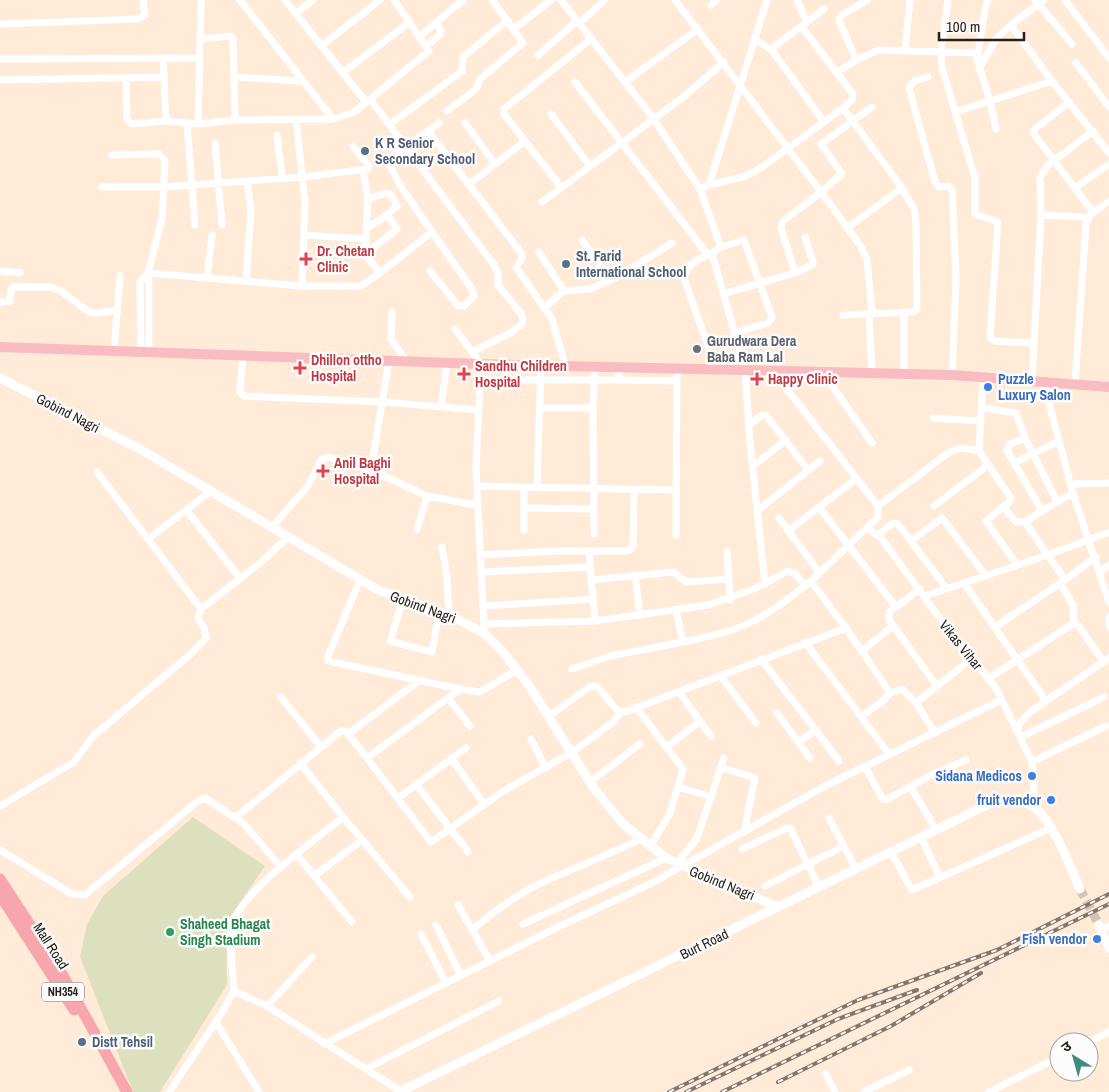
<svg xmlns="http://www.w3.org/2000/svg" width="1109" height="1092" viewBox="0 0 1109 1092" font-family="'Archivo Narrow','Noto Sans Devanagari',sans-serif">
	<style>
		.green { fill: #dde0be }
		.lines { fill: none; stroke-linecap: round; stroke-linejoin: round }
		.tertiary-tunnel { stroke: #d4c2b2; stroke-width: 9; stroke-dasharray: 9 4.5; stroke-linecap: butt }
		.minor { stroke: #fff; stroke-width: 7 }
		.tertiary { stroke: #fff; stroke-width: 9 }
		.primary { stroke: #f8bcc1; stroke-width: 10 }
		.trunk { stroke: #f6a6ac; stroke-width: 11 }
		.rail-casing { stroke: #82766a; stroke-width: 4 }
		.rail { stroke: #fcfcfc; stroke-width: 2; stroke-dasharray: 5.5; stroke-linecap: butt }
		.service-dot { fill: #5c6f8a; stroke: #fcfcfc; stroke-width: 2 }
		.health-dot { fill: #e0444e; stroke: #fcfcfc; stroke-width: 2 }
		.worship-dot { fill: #6b7280; stroke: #fcfcfc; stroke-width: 2 }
		.shop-dot { fill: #3f7fe0; stroke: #fcfcfc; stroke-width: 2 }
		.leisure-dot { fill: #2e9e5b; stroke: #fcfcfc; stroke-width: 2 }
		.labels { text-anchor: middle; stroke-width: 5; stroke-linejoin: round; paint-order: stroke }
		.shield { fill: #fcfcfc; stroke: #67625d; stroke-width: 1 }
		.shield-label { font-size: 12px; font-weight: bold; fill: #272019 }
		.service-label { font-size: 14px; font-weight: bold; fill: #4e5e75; stroke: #fcfcfc; text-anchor: start }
		.health-label { font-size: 14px; font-weight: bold; fill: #be3a42; stroke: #fcfcfc; text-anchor: start }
		.worship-label { font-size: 14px; font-weight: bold; fill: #5b616d; stroke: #fcfcfc; text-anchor: start }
		.shop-label { font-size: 14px; font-weight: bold; fill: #366cbe; stroke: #fcfcfc; text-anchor: end }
		.street-label { font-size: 14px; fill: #272019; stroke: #fcfcfc }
		.leisure-label { font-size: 14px; font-weight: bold; fill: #27864d; stroke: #fcfcfc; text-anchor: start }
	</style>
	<rect width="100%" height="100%" fill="#ffebd8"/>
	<path class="green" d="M193,817L265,866L226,923L227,985L160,1092H133L80,957L87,924L103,896Z"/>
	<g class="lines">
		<path class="tertiary-tunnel" d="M1080,889L1099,925"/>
		<path class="minor" d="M240,0L333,119
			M285,0L366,102
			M561,0L653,118L700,189
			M675,0L821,192L842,174L821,144L872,107
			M797,0L807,22
			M948,0L941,51L942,68L975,178V214L998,222L990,337L994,341L1034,343L1032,380
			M1035,0L1072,44
			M1065,0L1109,58
			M711,5L717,0
			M296,13L313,0
			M579,23L604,1
			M0,24L138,19L145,15L143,0
			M801,26L853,94L852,100L843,108
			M514,29L551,0
			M420,36L463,0
			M200,39L230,36L233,38L235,120
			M755,40L771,49L824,122
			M427,45L440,35L441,31L436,23
			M321,46L380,0
			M771,49L824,9
			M905,50L910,0
			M538,55L577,21
			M163,58L166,121
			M0,59L198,58
			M856,60L839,20L842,15L867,0
			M1076,63L1109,107
			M979,69L996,39L1011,25
			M342,73L410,22
			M836,73L856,60L879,50L977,53
			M234,77L301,81
			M928,77L914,81L909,88L935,182L939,187L949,186L952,190L956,278L952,375
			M126,79L127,119L132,124L166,121L198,124L235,120L333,119L354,112L429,51L394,0
			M0,80L163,77
			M1052,81L1109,153
			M575,82L708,255
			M625,82L698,29
			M370,99L494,265L498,273V285L522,315L523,319L522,324L512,332L472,352
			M1069,102L1036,128L1033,133L1093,212
			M447,111L476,89L480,79L523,43L492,0
			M955,112L990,101L977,60L985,8L988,0
			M551,114L589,165
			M296,119L305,203L302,286
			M465,123L495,164
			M187,124L195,225
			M198,124L201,0
			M389,125L462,71L463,57L508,20
			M996,129L990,101L1052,81L1011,25L1044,0
			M428,131L522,254V259L516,267L552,319L565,365
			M277,135L282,178
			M525,141L504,114V109L591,39
			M215,143L222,225
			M112,155L159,154L165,160L162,219L148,273L140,282L141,351
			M363,171L368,199L365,254L380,273
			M468,185L525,141L561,187
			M709,185L746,176L761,168L843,108L902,188
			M102,187H164L302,177L368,169L369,166L353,146
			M1075,188L1109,164
			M368,199L387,193L391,195L397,206L387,215
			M542,202L682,98L724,62
			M1041,215L1088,217
			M432,232L401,187L387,160L439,123
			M304,235L366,239
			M582,240L611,280
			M721,247L744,240L772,317L768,323L734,333
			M539,252L564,291
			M365,254L397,229L387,215L367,228
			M710,254C698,259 687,264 684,278L716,369
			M0,271L20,273
			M148,273L302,286H360L376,276L432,232L472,289L474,296L464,306H458L430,271
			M795,273L781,228L782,222L821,192L860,245L867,260L872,313
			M147,274L149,281V351
			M207,278L212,235
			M246,280L251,210L247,181
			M723,294L795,273L812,265L813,262L805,237
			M0,302L10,301L11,290L14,287H50L61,291L89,312L98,313L116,310
			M544,308L564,291L590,289L617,277L672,243
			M392,312L391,339L406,361
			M904,312V373
			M869,314L872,373
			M843,315L913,312L917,309L916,223L914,209L902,188L847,228
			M455,329L481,364L476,467L484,627
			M1034,343L1041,215L1040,177L1048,165L1093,131
			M114,350L120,276
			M243,355L240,392L244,396L383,402L479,410
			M772,370L878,506
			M823,373L872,443
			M983,377L979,451L1011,498L1009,502L986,521L1017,565
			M480,380H619V367
			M619,380L677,381
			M1043,381L1073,493L1109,603
			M1075,383L1086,224L1090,215L1109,201
			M441,407L447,363
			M541,408H593
			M982,408L1016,413L1025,438
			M933,418L981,421
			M749,425L762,415H766L808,470
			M1014,463L1059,441
			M752,467L786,440
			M371,470L389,360
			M97,472L201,609
			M856,479L819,507L896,607L920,589
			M1071,484L1109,483
			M477,486L675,490
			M537,487L541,365
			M1057,501L1025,438L1010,444L1007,450L1042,511L1073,493
			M934,506L988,465
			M1004,507L1016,522H1025
			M524,508L593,509
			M187,511L240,578
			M757,511L820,461
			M779,518L819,572
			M272,527L308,486L321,460L328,457L371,470L427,496L477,505
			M867,528L877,535L893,523L898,524L947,589
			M417,529L427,496
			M524,530V487
			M788,531L819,507
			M594,534L593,408L595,366
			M676,535L677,368
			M879,535L941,620L996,688L1032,762L1035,808
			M148,539L211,491
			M911,541L942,518L986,576
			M442,547L447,577L449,615
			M589,551L595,621
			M727,551L730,600
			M480,555L559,551H628L633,547L634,490
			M481,572L590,567
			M1100,572L1109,565
			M635,575L640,616
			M360,580L328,656V661L460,689
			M591,580L673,572L686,582L729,579
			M1065,580L1096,557
			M964,583L1046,701
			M1060,583L1073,605L1074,623
			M765,584L750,443L745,370L712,253L721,247L700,189L709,185L767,0
			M925,596L1048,555L1109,532
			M403,599L390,641L432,652L439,612
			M484,606L593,599
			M896,607L889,612V620L937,686L971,659
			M676,611L683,642C740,631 760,622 805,586
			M1109,617V627
			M484,624L595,621L708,605L754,589L788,571L795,573L805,586L811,581
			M995,627L1065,580L1025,522L1042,511
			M846,628L811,581L878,517V506L948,453L961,448L979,451
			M805,642L889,754
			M862,651L893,626
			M761,659L839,761
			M572,669L610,656L683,642
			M720,675L756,723
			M989,678L1074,623L1078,625L1104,662
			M679,692L711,736
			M890,693L902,689L916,703
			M281,697L320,746
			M448,698L470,726
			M636,707L683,769L670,813L650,847
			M777,713L810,758
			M549,716L591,686L598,687L616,709L621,712L628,711L846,628L890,693L885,699L861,717
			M1018,730L1020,723L1030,712L1109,658
			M935,733L916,703L937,686
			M348,734L420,680
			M1021,737L1104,697
			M531,739L545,767
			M798,742L816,730
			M668,746L700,721
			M367,758L431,842L505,790L571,753L613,722L621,712
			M451,758L484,804
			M1032,762L1106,726
			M865,766L882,798L886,800L933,774L966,760
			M720,767L755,778L744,832
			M590,782L640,744
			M416,784L468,852
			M678,787L712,797
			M911,787L936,830
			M398,798L466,748
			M0,806L74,762L93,736L192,653L206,638L204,628L198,618L201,609L260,563L288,537
			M236,817L341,731H346L367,758L460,689L480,692L517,670
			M343,817L410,897
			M829,818L856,869
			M921,837L940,878
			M742,849L787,828H790L819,887
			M0,850L72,894L85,895L198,801L205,798L243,823L281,867
			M891,852L912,890L1051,828
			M297,855L352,922
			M677,864L697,838L724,758
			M314,876L362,840
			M765,886L844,846
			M458,905L490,961
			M523,924L666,858
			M436,925L461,976
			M473,929C493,913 513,897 537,885C571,868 606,857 640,839
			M1101,930L1109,926
			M421,934L446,983
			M234,991C233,972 228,938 233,922C246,888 314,841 343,817L300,763
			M267,1006L312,957
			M216,1022L259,1092
			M1089,1042L1109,1032
			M324,1044L560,926L652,883L825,786L1001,700
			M366,1069L499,1001
			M826,1074L835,1092
			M169,1092L221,1014L234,991L267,1006L402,1092
			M864,1092L909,1070
			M989,1092L1059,1057"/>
		<path class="tertiary" d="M0,378L138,448L378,590L449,615L484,633L503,652L530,687L593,787L623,824L666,858L778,907
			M1099,925L1109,948
			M399,1092L991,803C1004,800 1023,799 1035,808C1054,822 1070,867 1080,889"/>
		<path class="primary" d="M0,347L481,364L952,375L1109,387"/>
		<path class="trunk" d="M0,879L61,972L127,1092
			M0,895L74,1010"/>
		<defs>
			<path id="rail" d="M778,1082L891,1026L981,973
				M669,1092L858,1000L997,950L1109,894
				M686,1092L838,1019L917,990
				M722,1092L1109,904"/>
		</defs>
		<use href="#rail" class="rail-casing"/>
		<use href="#rail" class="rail"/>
	</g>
	<g class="service-dot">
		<circle cx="365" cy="151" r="5"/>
		<circle cx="566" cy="264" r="5"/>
		<circle cx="82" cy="1042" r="5"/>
	</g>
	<g class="health-dot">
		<path d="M303.5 251.5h5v5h5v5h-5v5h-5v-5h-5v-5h5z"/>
		<path d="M297.5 360.5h5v5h5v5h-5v5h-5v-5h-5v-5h5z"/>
		<path d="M461.5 366.5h5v5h5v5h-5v5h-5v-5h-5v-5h5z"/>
		<path d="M754.5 371.5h5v5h5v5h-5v5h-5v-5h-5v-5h5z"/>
		<path d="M320.5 463.5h5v5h5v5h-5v5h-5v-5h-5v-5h5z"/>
	</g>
	<circle class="worship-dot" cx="697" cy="349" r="5"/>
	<g class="shop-dot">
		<circle cx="988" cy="387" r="5"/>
		<circle cx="1032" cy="776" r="5"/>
		<circle cx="1051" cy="800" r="5"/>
		<circle cx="1097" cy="939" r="5"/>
	</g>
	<circle class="leisure-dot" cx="170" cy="932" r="5"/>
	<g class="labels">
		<rect class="shield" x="42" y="982.5" width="42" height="19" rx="4"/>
		<g class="shield-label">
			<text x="63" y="996">NH354</text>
		</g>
		<g class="service-label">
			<text x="375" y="148">K R Senior<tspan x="375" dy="16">Secondary School</tspan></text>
			<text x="576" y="261">St. Farid<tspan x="576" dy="16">International School</tspan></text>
			<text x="92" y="1047">Distt Tehsil</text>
		</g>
		<g class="health-label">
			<text x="317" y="256">Dr. Chetan<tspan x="317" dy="16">Clinic</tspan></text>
			<text x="311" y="365">Dhillon ottho<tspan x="311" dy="16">Hospital</tspan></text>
			<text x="475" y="371">Sandhu Children<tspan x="475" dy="16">Hospital</tspan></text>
			<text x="768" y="384">Happy Clinic</text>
			<text x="334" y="468">Anil Baghi<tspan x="334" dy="16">Hospital</tspan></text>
		</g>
		<g class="worship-label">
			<text x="707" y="346">Gurudwara Dera<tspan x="707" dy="16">Baba Ram Lal</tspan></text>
		</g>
		<g class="shop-label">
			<text x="998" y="384" text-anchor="start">Puzzle<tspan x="998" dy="16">Luxury Salon</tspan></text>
			<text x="1022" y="781">Sidana Medicos</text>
			<text x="1041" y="805">fruit vendor</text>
			<text x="1087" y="944">Fish vendor</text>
		</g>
		<g class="street-label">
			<text transform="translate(68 413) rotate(27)" y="5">Gobind Nagri</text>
			<text transform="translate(423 607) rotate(20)" y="5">Gobind Nagri</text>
			<text transform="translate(961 645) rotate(51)" y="5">Vikas Vihar</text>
			<text transform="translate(722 883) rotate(22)" y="5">Gobind Nagri</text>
			<text transform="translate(704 944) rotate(-26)" y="5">Burt Road</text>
			<text transform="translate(51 946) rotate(57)" y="5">Mall Road</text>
		</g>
		<g class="leisure-label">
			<text x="180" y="929">Shaheed Bhagat<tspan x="180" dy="16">Singh Stadium</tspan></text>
		</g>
	</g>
	<g transform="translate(1074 1057) rotate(323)"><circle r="24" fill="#fcfcfc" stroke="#a7a4a1"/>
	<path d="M0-4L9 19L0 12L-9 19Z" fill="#448a81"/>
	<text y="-8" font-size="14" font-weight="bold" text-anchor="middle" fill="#272019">उ</text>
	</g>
	<path d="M939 32v8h85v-8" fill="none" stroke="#272019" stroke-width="2.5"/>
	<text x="946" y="32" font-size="15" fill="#272019" stroke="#fcfcfc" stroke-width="4" paint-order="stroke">100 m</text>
</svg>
